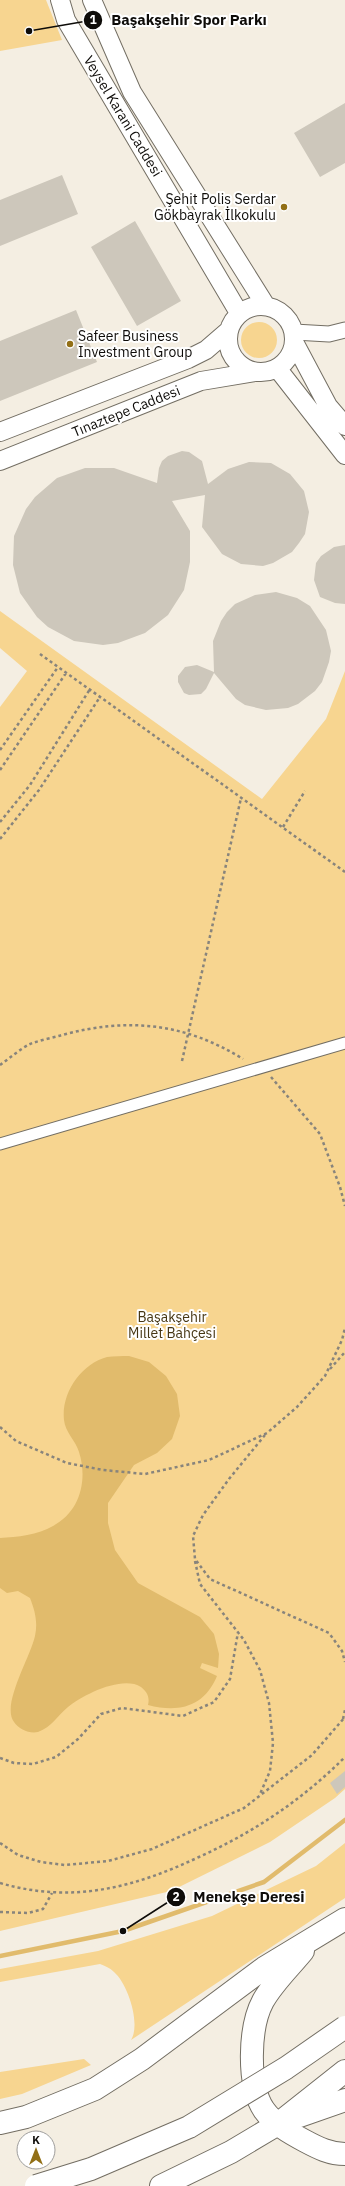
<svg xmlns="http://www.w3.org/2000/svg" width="345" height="2186" viewBox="0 0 345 2186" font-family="'IBM Plex Sans',sans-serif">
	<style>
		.green { fill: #f7d590 }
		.water { fill: #e1bb6c }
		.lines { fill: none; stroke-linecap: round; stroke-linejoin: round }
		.stream { stroke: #e1bb6c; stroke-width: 4.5 }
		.building { fill: #cdc7bb }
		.pedestrian-casing { stroke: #736e63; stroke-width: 13 }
		.minor-casing { stroke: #736e63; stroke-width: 17 }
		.tertiary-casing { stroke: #736e63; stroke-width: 20 }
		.trunk-casing { stroke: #736e63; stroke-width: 24 }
		.path { stroke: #88847c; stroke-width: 2.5; stroke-dasharray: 3 3; stroke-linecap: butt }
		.pedestrian { stroke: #fff; stroke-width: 11 }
		.minor { stroke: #fff; stroke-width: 15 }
		.tertiary { stroke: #fff; stroke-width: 18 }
		.trunk { stroke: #fff; stroke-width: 22 }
		.trunk-bridge-casing { stroke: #736e63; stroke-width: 24; stroke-linecap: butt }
		.trunk-bridge { stroke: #fff; stroke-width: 22 }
		.poi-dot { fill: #926f16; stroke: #fff; stroke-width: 1.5 }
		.labels { text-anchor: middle; stroke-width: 4; stroke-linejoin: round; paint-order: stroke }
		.street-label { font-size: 14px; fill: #0e0c09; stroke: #fff }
		.poi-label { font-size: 14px; fill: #0e0c09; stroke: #fff; text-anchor: end }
		.park-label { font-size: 14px; fill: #473714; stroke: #fff }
		.leader { fill: none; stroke: #0e0c09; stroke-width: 1.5 }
		.callout-dot { fill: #0e0c09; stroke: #fff; stroke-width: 1.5 }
		.mark-label { font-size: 12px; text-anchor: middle; font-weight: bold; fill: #fff }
		.callout-label { font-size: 15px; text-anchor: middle; font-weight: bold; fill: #0e0c09; stroke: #fff; stroke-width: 4; stroke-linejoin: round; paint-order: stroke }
	</style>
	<rect width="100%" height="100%" fill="#f4eee2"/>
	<path class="green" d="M0,0H46L62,40L0,51Z
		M241 340a18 18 0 1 1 36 0a18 18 0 1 1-36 0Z
		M0,611L262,799L326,719L345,671V1789L335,1798L270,1842L171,1891L0,1931V707L27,671L0,648Z
		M345,1843V1898L131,2040C141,2024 128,1984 114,1972C110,1968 105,1966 100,1964L0,1982V1969L98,1951L212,1916L316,1866Z
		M84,2059L91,2065L22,2094L0,2099V2072Z"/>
	<path class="water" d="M129,1356L149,1362L166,1376L177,1394L180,1416L172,1439L157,1453L134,1465L108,1503V1523L115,1550L138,1583L200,1617L214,1634L219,1654L218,1668L202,1663L200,1668L217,1676C204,1707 179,1713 148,1705C150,1697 147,1692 141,1687C122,1675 83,1695 68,1707C57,1716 52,1727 38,1732C29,1734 19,1729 14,1722C1,1705 30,1658 35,1636C38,1622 35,1611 30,1598L18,1591L7,1593L0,1588V1538C17,1537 38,1535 53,1526C80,1512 88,1480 79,1452C76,1441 65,1432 64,1420C61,1393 81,1364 107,1357C114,1356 122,1356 129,1356Z"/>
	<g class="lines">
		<path class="stream" d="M0,1956L123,1931L264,1882L345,1820"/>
	</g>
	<path class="building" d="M345,103V163L320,177L294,133Z
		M62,175L78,214L0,246V200Z
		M135,221L181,301L137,326L91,247Z
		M76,310L97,362L0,401V341Z
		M182,451L189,452L202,461L208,484L228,469L249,462L271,463L290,474L304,491L309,512L305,534L299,543L292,552L273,563L263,566L241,564L222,554L202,527L205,495L172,501L190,531V562L184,590L168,615L145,633L118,643L103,645L74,641L48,627L37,617L20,593L13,565L14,536L26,509L35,497L57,478L85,468H114L157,483L159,468L162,461L168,456Z
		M345,545V604L335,603L320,597L314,580L316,563L321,556L334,547Z
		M276,592L297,598L310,606L326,630L331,651L329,662L322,682L315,691L298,704L288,708L266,710L245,705L236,699L214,673L206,689L201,694L189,695L184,693L178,682V676L185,667L197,665L214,672L213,641L221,621L227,612L235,604L255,595Z
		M345,1771V1787L337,1794L330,1783Z"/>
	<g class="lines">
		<defs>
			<path id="pedestrian" d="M0,1144L345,1043"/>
			<path id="minor" d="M294,332L329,334L345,330"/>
			<path id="tertiary" d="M60,0L66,20L239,313
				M92,0L132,92L266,306
				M228 339a33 33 0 1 1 66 0a33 33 0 1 1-66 0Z
				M294,342L328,406L345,426
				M277,368L345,455
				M0,432L188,359L206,350L228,331
				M0,461L201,381L255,372"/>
			<path id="trunk" d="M303,1951C290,1967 273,1983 263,2001C249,2027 247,2085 264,2110C274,2124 290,2133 305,2141C318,2148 330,2154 345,2154
				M294,2118L345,2100
				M0,2123L26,2117L95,2089L142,2059L264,1968L345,1919
				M161,2186L231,2152L278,2124L345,2071"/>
		</defs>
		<use href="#pedestrian" class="pedestrian-casing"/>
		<use href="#minor" class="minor-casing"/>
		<use href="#tertiary" class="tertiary-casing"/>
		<use href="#trunk" class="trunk-casing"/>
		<path class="path" d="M40,654L345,872
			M0,750L58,667
			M0,770L66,673
			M0,822L30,785L90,689
			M283,827L305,791
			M0,839L39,790L100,697
			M182,1061L241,798
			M0,1065C10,1058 20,1049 30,1044C40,1040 52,1038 62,1035C128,1017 185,1023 243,1059
			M271,1077L320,1134L340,1187L345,1206
			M330,1369L345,1352
			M0,1427L16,1441L67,1463L103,1470L145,1474L209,1460L267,1433L297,1407L325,1376L342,1340L345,1328
			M265,1435L229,1479L203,1515L193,1536L195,1559L210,1579L329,1633L342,1651L345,1662
			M195,1561L200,1584L244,1640L260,1670L269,1703L273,1743L270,1771L260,1794
			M343,1719L345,1710
			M0,1758L14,1763L33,1764L56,1757L78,1739L101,1714L122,1708L183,1716L214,1702L230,1679L238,1632
			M0,1843L18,1855L41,1862L65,1865L108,1861L152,1849L244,1808L312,1755L345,1717
			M0,1883C72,1904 133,1888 199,1857C254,1832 302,1800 345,1757
			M0,1912L28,1913L43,1909L52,1893"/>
		<use href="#pedestrian" class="pedestrian"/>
		<use href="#minor" class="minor"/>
		<use href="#tertiary" class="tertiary"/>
		<use href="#trunk" class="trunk"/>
		<defs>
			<path id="trunk-bridge" d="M36,2186L91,2169L189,2127L286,2068L345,2027"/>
		</defs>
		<use href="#trunk-bridge" class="trunk-bridge-casing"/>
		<use href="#trunk-bridge" class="trunk-bridge"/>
	</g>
	<g class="poi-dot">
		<circle cx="284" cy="207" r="4"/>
		<circle cx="70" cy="344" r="4"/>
	</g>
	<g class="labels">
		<g class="street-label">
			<text transform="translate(123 116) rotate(59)" y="5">Veysel Karani Caddesi</text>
			<text transform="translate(126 411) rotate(-22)" y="5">Tınaztepe Caddesi</text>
		</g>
		<g class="poi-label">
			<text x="276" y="204">Şehit Polis Serdar<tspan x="276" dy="16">Gökbayrak İlkokulu</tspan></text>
			<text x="78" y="341" text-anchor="start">Safeer Business<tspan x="78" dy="16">Investment Group</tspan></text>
		</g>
		<g class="park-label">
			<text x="172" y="1322">Başakşehir<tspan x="172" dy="16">Millet Bahçesi</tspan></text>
		</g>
	</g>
	<path class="leader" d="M29 31L93 20M123 1931L176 1897"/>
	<g class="callout-dot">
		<circle cx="29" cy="31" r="4"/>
		<circle cx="123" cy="1931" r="4"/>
		<circle cx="93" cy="20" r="10"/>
		<circle cx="176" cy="1897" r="10"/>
	</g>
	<g class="mark-label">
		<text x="93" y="24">1</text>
		<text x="176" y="1901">2</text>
	</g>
	<g class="callout-label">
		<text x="189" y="25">Başakşehir Spor Parkı</text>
		<text x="249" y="1902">Menekşe Deresi</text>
	</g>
	<g transform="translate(36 2150)"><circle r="19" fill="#ffffff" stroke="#9f9e9d"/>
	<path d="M0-3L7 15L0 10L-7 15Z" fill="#926f16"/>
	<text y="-6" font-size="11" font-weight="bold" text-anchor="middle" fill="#0e0c09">K</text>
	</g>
</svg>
